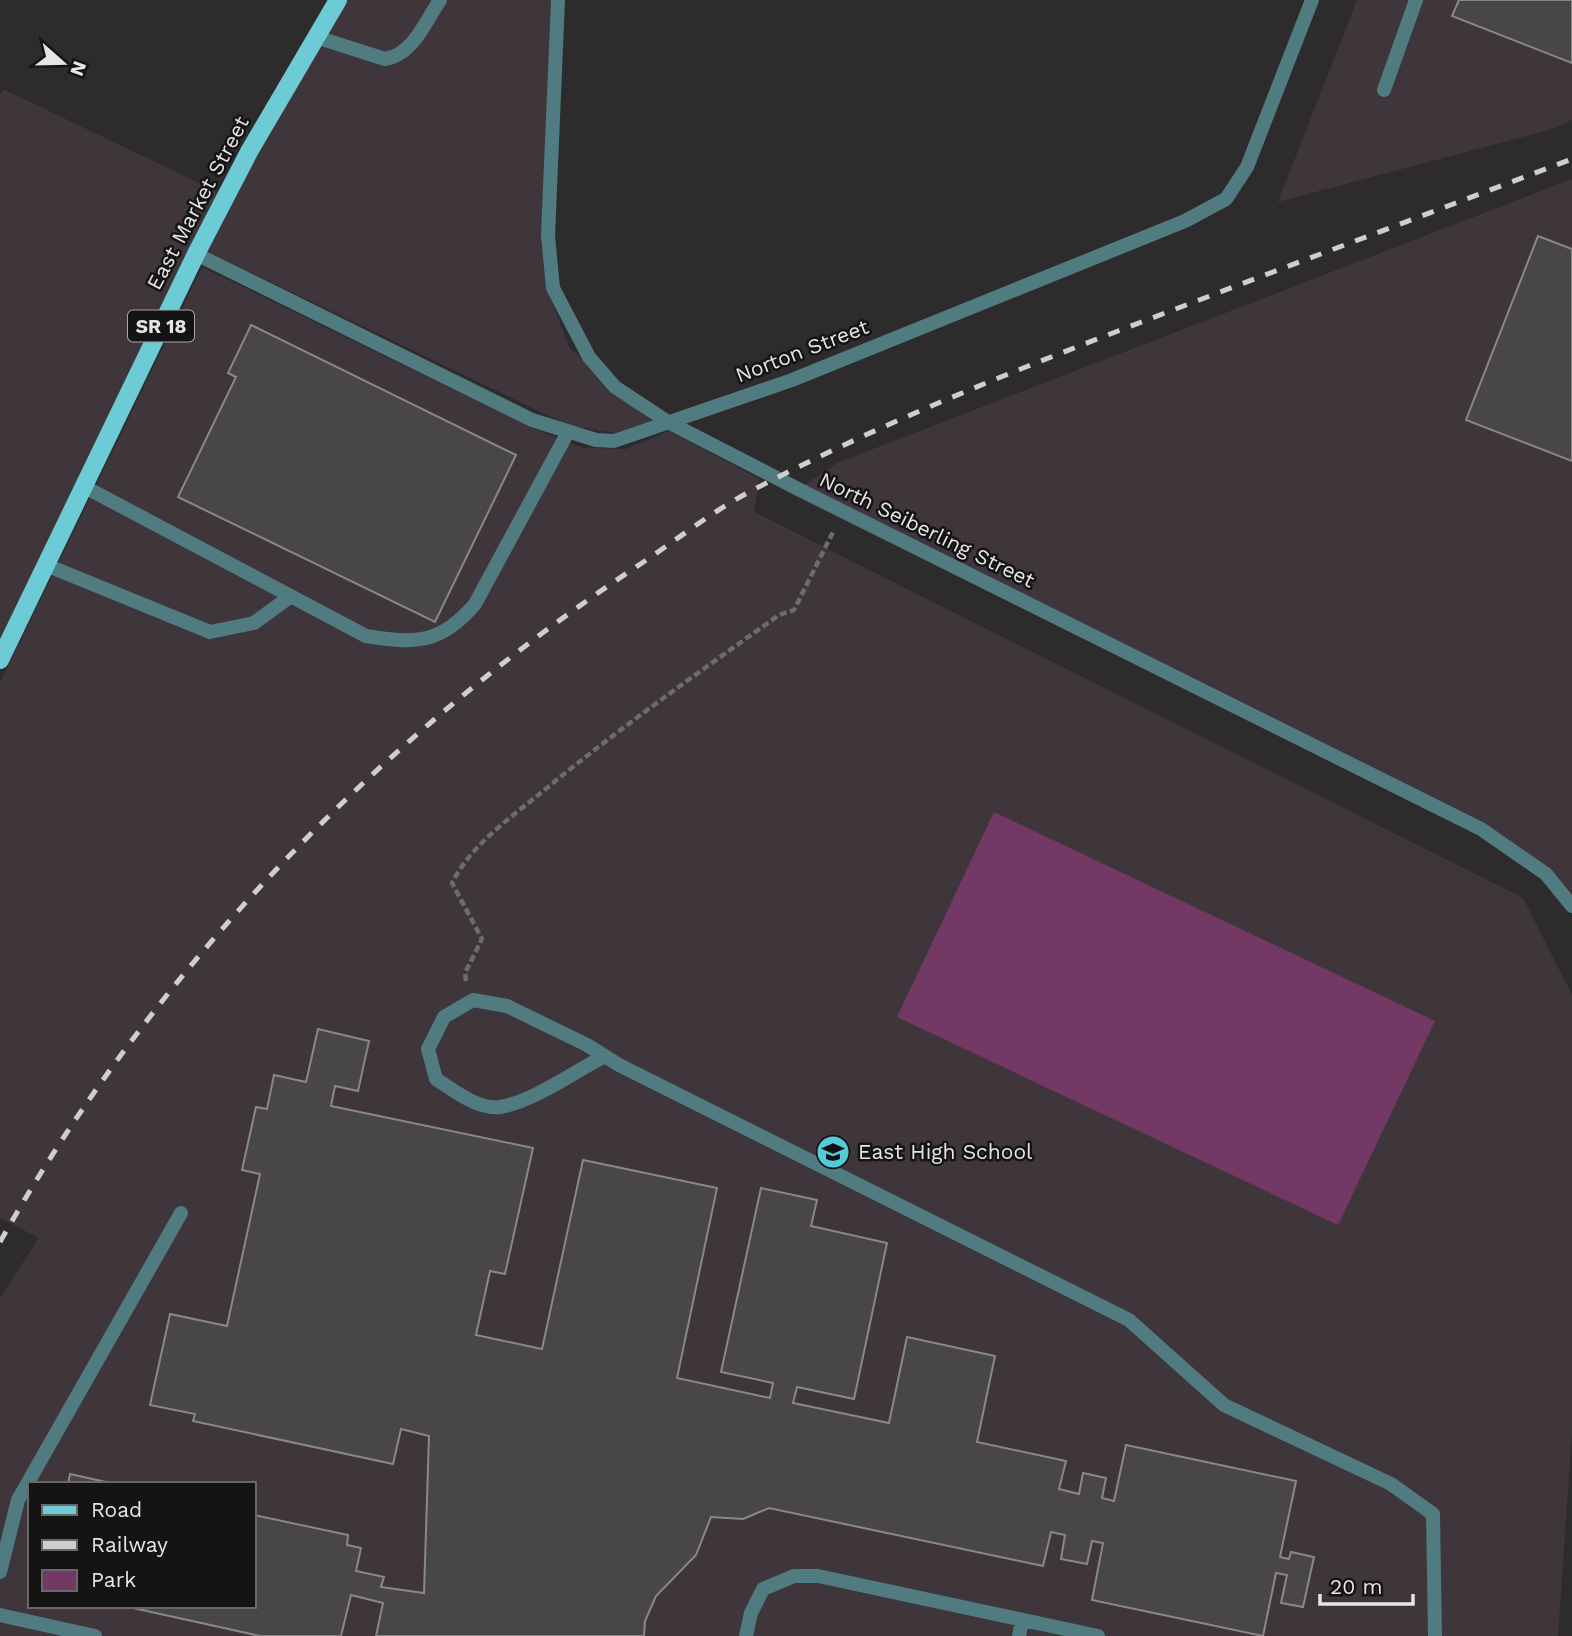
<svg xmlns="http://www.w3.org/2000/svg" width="1572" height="1636" viewBox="0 0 1572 1636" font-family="'Work Sans',sans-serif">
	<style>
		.built { fill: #3e363b; fill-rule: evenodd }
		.green { fill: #733964 }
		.building { fill: #494648; stroke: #8a8789; stroke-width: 2 }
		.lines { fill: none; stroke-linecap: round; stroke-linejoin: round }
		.path { stroke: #6e6b6d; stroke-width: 4.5; stroke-dasharray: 7 3.5; stroke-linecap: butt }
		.service { stroke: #507b80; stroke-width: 14 }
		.minor { stroke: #507b80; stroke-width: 14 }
		.tertiary { stroke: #507b80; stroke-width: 14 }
		.primary { stroke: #6ccbd5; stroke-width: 18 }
		.rail { stroke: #d0cdcf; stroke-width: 5; stroke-dasharray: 12 12; stroke-linecap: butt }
		.labels { text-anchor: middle; stroke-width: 5; stroke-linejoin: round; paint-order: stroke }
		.shield { fill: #151415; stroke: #a7a6a7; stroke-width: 2 }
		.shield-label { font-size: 19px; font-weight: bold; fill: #e6e4e6 }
		.street-label { font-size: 21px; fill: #e6e4e6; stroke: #151415 }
		.poi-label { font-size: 21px; fill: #e6e4e6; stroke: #151415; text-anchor: start }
	</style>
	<rect width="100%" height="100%" fill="#2e2b2d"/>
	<path class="built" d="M347,0H553L543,254L549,294L569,347L651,421L615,433L568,425L206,251L254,155Z
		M1357,0H1572V120L1549,130L1278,202Z
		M3,89L220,193L0,641V95Z
		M1572,179V906L1546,874L1480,829L798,489L837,463Z
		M202,267L536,430L584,448L626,449L669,431L760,479L754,512L1523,898L1572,995V1432L1558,1636H0V1298L39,1238L0,1218V683ZM30,1484H254V1606H30Z"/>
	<path class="green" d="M994,812L1435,1021L1338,1225L897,1017Z"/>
	<path class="building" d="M1459,0H1572V63L1452,16Z
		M1538,236L1572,249V461L1466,420Z
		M251,325L516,455L435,622L178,497L236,377L228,373Z
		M318,1029L369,1041L358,1091L335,1086L331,1106L533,1148L505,1274L490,1271L476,1335L542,1349L583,1160L717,1188L677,1378L770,1398L773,1383L721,1372L761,1188L817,1200L811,1226L887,1243L854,1399L797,1387L793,1403L889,1423L907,1337L995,1356L977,1442L1066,1461L1059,1489L1079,1494L1083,1473L1106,1478L1102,1498L1114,1501L1126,1445L1296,1481L1280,1557L1289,1559L1291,1552L1314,1557L1303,1607L1281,1603L1287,1575L1276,1573L1263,1636L1092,1600L1103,1543L1092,1541L1087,1564L1061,1559L1065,1535L1051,1532L1043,1566L769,1508L743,1519L711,1517L696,1555L656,1596L645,1621L644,1636H376L383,1603L351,1595L341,1636H260L124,1606H254V1515L348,1535L347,1545L361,1548L356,1571L384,1577L381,1587L424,1593L429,1436L401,1429L393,1464L193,1421L195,1414L150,1405L170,1314L227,1326L260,1174L242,1170L256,1107L267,1109L274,1075L306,1082Z
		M70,1474L115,1484H68Z"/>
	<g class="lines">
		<path class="path" d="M466,981L465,973L482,939L452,883C471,845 510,818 542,792C618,729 698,673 779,615L794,610L833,532"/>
		<path class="service" d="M316,37L385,59C413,55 425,22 440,0
			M1384,90L1416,0
			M83,486L366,636C416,644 441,644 475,604L568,432
			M46,565L210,632L254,623L291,596
			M603,1057C574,1072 532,1102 500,1107C478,1110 453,1090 436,1079L428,1049L444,1017L473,1000L507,1006L587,1045L619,1065L1129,1320L1224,1405L1391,1484L1433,1514L1435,1636
			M0,1572L18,1500L181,1213
			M0,1615L95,1636
			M746,1636L751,1613L763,1589L794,1576H818L1098,1636
			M1019,1636L1022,1620"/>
		<path class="minor" d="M196,254L532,420L596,440L614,441L792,380L1185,221L1226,199L1247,167L1312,0"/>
		<path class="tertiary" d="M558,0L548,236L553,288L589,357L615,387L668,422L798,489L1481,829L1546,874L1572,906"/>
		<path class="primary" d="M0,660L196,254L250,150L338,0"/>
		<path class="rail" d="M0,1242C153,970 378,739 636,567C674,542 711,512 751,491C894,416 1044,359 1194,302C1320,254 1446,207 1572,159"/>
	</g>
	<defs>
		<symbol id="school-disc" viewBox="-11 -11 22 22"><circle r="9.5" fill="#52cbd8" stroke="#151415"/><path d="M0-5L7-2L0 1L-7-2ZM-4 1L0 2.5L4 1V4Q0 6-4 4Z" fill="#111"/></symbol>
	</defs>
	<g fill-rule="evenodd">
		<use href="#school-disc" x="814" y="1133" width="38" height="38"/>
	</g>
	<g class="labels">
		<rect class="shield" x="128" y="310.5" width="66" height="31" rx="5"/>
		<g class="shield-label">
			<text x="161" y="333">SR 18</text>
		</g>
		<g class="street-label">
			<text transform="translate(198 203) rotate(-62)" y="7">East Market Street</text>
			<text transform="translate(802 351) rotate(-21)" y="7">Norton Street</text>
			<text transform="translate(927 530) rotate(26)" y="7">North Seiberling Street</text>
		</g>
		<g class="poi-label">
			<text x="858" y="1159">East High School</text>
		</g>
	</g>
	<rect x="28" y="1482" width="228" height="126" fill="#151415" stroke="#696769" stroke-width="2"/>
	<rect x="42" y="1505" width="35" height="10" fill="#6ccbd5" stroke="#696769" stroke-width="2"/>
	<text x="91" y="1517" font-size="21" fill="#e6e4e6">Road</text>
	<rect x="42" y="1540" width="35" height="10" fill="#d0cdcf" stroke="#696769" stroke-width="2"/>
	<text x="91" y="1552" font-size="21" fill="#e6e4e6">Railway</text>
	<rect x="42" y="1570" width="35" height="21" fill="#733964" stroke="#696769" stroke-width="2"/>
	<text x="91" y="1587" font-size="21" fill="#e6e4e6">Park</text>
	<g transform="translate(63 63) rotate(110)" stroke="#151415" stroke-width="5" paint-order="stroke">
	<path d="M0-5L12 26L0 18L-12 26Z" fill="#e6e4e6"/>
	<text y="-10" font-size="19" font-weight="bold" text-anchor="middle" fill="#e6e4e6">N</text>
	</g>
	<path d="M1320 1594v10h93v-10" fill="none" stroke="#e6e4e6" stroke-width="3.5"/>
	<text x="1330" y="1594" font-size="21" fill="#e6e4e6" stroke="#151415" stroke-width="5" paint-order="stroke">20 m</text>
</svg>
